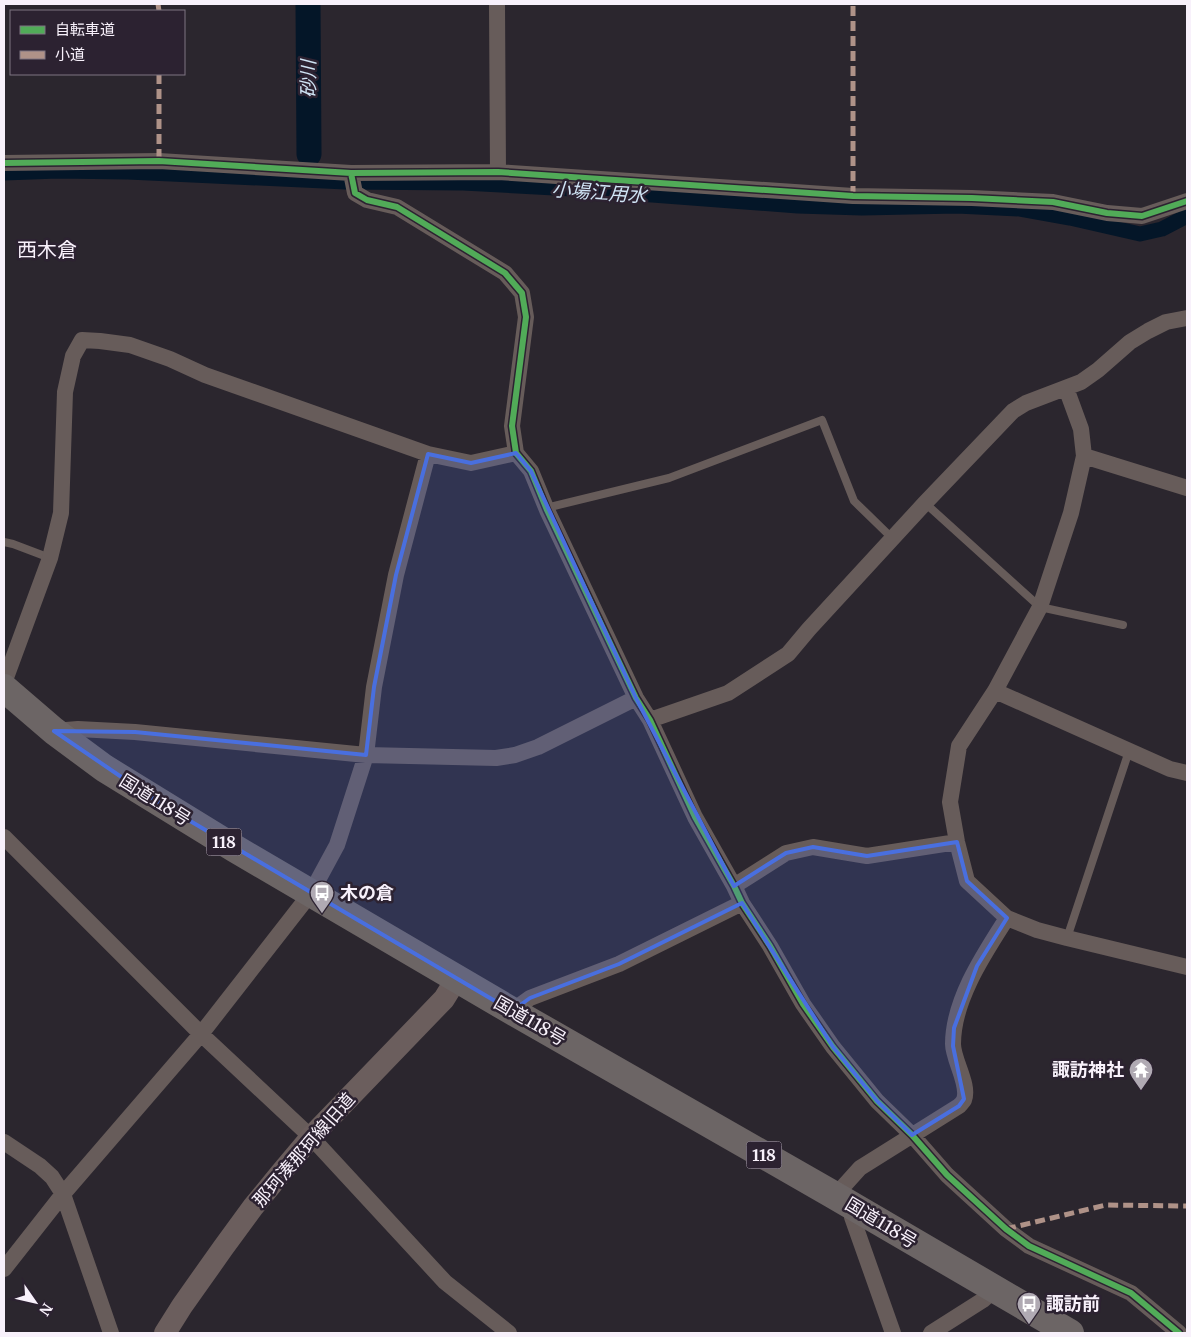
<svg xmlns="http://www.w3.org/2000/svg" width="1191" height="1337" viewBox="0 0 1191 1337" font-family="Merriweather,'Noto Sans JP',serif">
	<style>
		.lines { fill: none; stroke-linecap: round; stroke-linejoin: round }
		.canal { stroke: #041628; stroke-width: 15 }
		.river { stroke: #041628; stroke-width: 25 }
		.lane { stroke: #675c5a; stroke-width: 8 }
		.street { stroke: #675c5a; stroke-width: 16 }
		.secondary { stroke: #6b5e5d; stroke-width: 22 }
		.highway { stroke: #6c6565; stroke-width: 28 }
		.quiet { stroke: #af9288; stroke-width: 5; stroke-dasharray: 10 5; stroke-linecap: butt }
		.cycleway-casing { stroke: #2c2231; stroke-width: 9 }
		.cycleway { stroke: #51ab58; stroke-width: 6 }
		.marked { fill: #496fdf; fill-opacity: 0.2; stroke: #496fdf; stroke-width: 4; stroke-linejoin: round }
		.labels { text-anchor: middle; stroke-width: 5; stroke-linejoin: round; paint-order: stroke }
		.shield { fill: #2c2231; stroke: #bbb3be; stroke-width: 1 }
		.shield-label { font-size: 16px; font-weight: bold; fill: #f8f1fb }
		.street-label { font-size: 18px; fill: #f8f1fb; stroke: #2c2231 }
		.poi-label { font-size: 18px; font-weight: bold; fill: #f8f1fb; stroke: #2c2231; text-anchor: start }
		.water-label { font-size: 19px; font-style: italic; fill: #d0e4f5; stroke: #2c2231 }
		.quarter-label { font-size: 20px; fill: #f8f1fb; stroke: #2c2231 }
	</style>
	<rect width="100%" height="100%" fill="#2b262e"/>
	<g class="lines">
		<path class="canal" d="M4,173L58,171L128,172L346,182L463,183L573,189L798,206L862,208L957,206L1020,209L1070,218L1140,234L1162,229L1187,216"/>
		<path class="river" d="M308,4L309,154"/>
		<path class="lane" d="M925,503L1040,607L1123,625
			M546,508L669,478L822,420L854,501L892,538
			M4,542L13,544L50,558
			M1067,938L1129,751"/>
		<path class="street" d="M497,4L498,172
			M4,163L159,161L351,173L498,172L853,196L972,198L1053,202L1107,213L1142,216L1187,201
			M351,173L355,193L367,200L397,207L505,273L522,293L526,317L512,426L516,453L531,471L547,510L636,698L650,720L695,817L734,886L742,903L770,946L803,1004L833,1047L877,1101L912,1135L947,1175L1006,1229L1029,1246L1131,1293L1179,1333
			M1066,388L1081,429L1084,456L1071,513L1040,607L995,691L959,746L950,802L957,842L967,881L1007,918L1037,930L1067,938L1187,967
			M1084,456L1187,488
			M4,683L50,558L61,513L65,392L73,356L82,340L100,341L130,345L170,359L205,375L428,454L471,463L516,453
			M995,691L1170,769L1187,773
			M650,720L728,693L788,654L809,629L925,503L1013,411L1026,403L1081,382L1098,370L1130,342L1148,331L1166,322L1187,318
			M54,731L78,729L135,732L366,755L496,758L515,755L538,747L636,698
			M4,837L201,1034L311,1137L445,1282L509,1333
			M734,886L786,853L813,847L867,856L957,842
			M512,1011L530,998L619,964L742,903
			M4,1142L40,1166L52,1177L63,1194L111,1333
			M836,1197L842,1188L860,1168L959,1106C961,1104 963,1102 964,1100C970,1085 953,1060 953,1044C953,1000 984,954 1007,918
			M855,1208L852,1217L893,1333
			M4,1269L63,1194L201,1034L311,893L337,845L366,755L374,687L396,575L428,454
			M931,1333L983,1300L994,1290"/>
		<path class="secondary" d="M165,1333L182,1306L223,1248L253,1207L280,1174L311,1137L444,999L457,978"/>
		<path class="highway" d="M4,688L54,731L104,768L234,848L512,1011L832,1194L1070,1333"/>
		<path class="quiet" d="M158,4L159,11
			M159,74V161
			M853,196V4
			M1006,1229L1106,1205L1187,1206"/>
		<defs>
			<path id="cycleway" d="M4,163L159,161L351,173L498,172L853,196L972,198L1053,202L1107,213L1142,216L1187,201
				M351,173L355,193L367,200L397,207L505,273L522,293L526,317L512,426L516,453L531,471L547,510L636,698L650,720L695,817L734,886L742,903L770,946L803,1004L833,1047L877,1101L912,1135L947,1175L1006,1229L1029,1246L1131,1293L1179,1333"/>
		</defs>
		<use href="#cycleway" class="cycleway-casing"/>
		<use href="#cycleway" class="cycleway"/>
	</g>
	<path class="marked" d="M516,453L531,471L636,698L734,886L786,853L813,847L867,856L957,842L967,881L1007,918L977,966L954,1028L953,1046L964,1099L959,1106L912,1135L877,1101L833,1047L742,903L619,964L530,998L512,1011L158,802L54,731L135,732L366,755L374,687L396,575L428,454L471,463Z"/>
	<defs>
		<symbol id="bus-pin" viewBox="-11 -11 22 30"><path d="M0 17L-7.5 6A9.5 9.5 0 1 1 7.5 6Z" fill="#b0aab3" stroke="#2c2231"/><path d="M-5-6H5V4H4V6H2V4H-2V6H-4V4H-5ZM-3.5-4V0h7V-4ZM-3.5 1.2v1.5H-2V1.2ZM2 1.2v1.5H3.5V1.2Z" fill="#fff"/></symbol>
		<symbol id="temple-pin" viewBox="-11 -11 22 30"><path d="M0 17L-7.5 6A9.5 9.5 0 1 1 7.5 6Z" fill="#b0aab3" stroke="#2c2231"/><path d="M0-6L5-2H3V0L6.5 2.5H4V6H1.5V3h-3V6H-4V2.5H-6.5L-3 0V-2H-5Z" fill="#fff"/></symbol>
	</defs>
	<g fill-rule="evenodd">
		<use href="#bus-pin" x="308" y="879" width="28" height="38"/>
		<use href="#temple-pin" x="1127" y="1056" width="28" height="38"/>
		<use href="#bus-pin" x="1015" y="1290" width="28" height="38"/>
	</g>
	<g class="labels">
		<g class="shield">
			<rect x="206.5" y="828.5" width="35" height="27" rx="4"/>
			<rect x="746.5" y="1141.5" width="35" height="27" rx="4"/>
		</g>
		<g class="shield-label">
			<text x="224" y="848">118</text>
			<text x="764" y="1161">118</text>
		</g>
		<g class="street-label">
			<text transform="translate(155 800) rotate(32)" y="6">国道118号</text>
			<text transform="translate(530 1021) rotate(30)" y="6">国道118号</text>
			<text transform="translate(304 1150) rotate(-49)" y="6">那珂湊那珂線旧道</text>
			<text transform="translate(881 1223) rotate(31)" y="6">国道118号</text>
		</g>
		<g class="poi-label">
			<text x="340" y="899">木の倉</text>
			<text x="1124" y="1076" text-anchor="end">諏訪神社</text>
			<text x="1046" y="1310">諏訪前</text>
		</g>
		<g class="water-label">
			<text transform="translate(308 79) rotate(-90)" y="7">砂川</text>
			<text transform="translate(599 192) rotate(4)" y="7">小場江用水</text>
		</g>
		<g class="quarter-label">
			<text x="47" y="257">西木倉</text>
		</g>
	</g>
	<rect width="1191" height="1337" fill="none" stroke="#f8f1fb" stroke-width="10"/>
	<rect x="10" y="10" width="175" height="65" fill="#2c2231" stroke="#7e7582"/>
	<rect x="20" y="26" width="25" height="8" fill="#51ab58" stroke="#7e7582"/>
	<text x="55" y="35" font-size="15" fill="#f8f1fb">自転車道</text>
	<rect x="20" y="51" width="25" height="8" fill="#af9288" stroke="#7e7582"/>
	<text x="55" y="60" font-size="15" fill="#f8f1fb">小道</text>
	<g transform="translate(35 1302) rotate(124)" stroke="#2c2231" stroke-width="4" paint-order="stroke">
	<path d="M0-4L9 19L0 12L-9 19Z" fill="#f8f1fb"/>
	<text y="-8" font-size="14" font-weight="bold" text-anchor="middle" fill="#f8f1fb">N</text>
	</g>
</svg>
